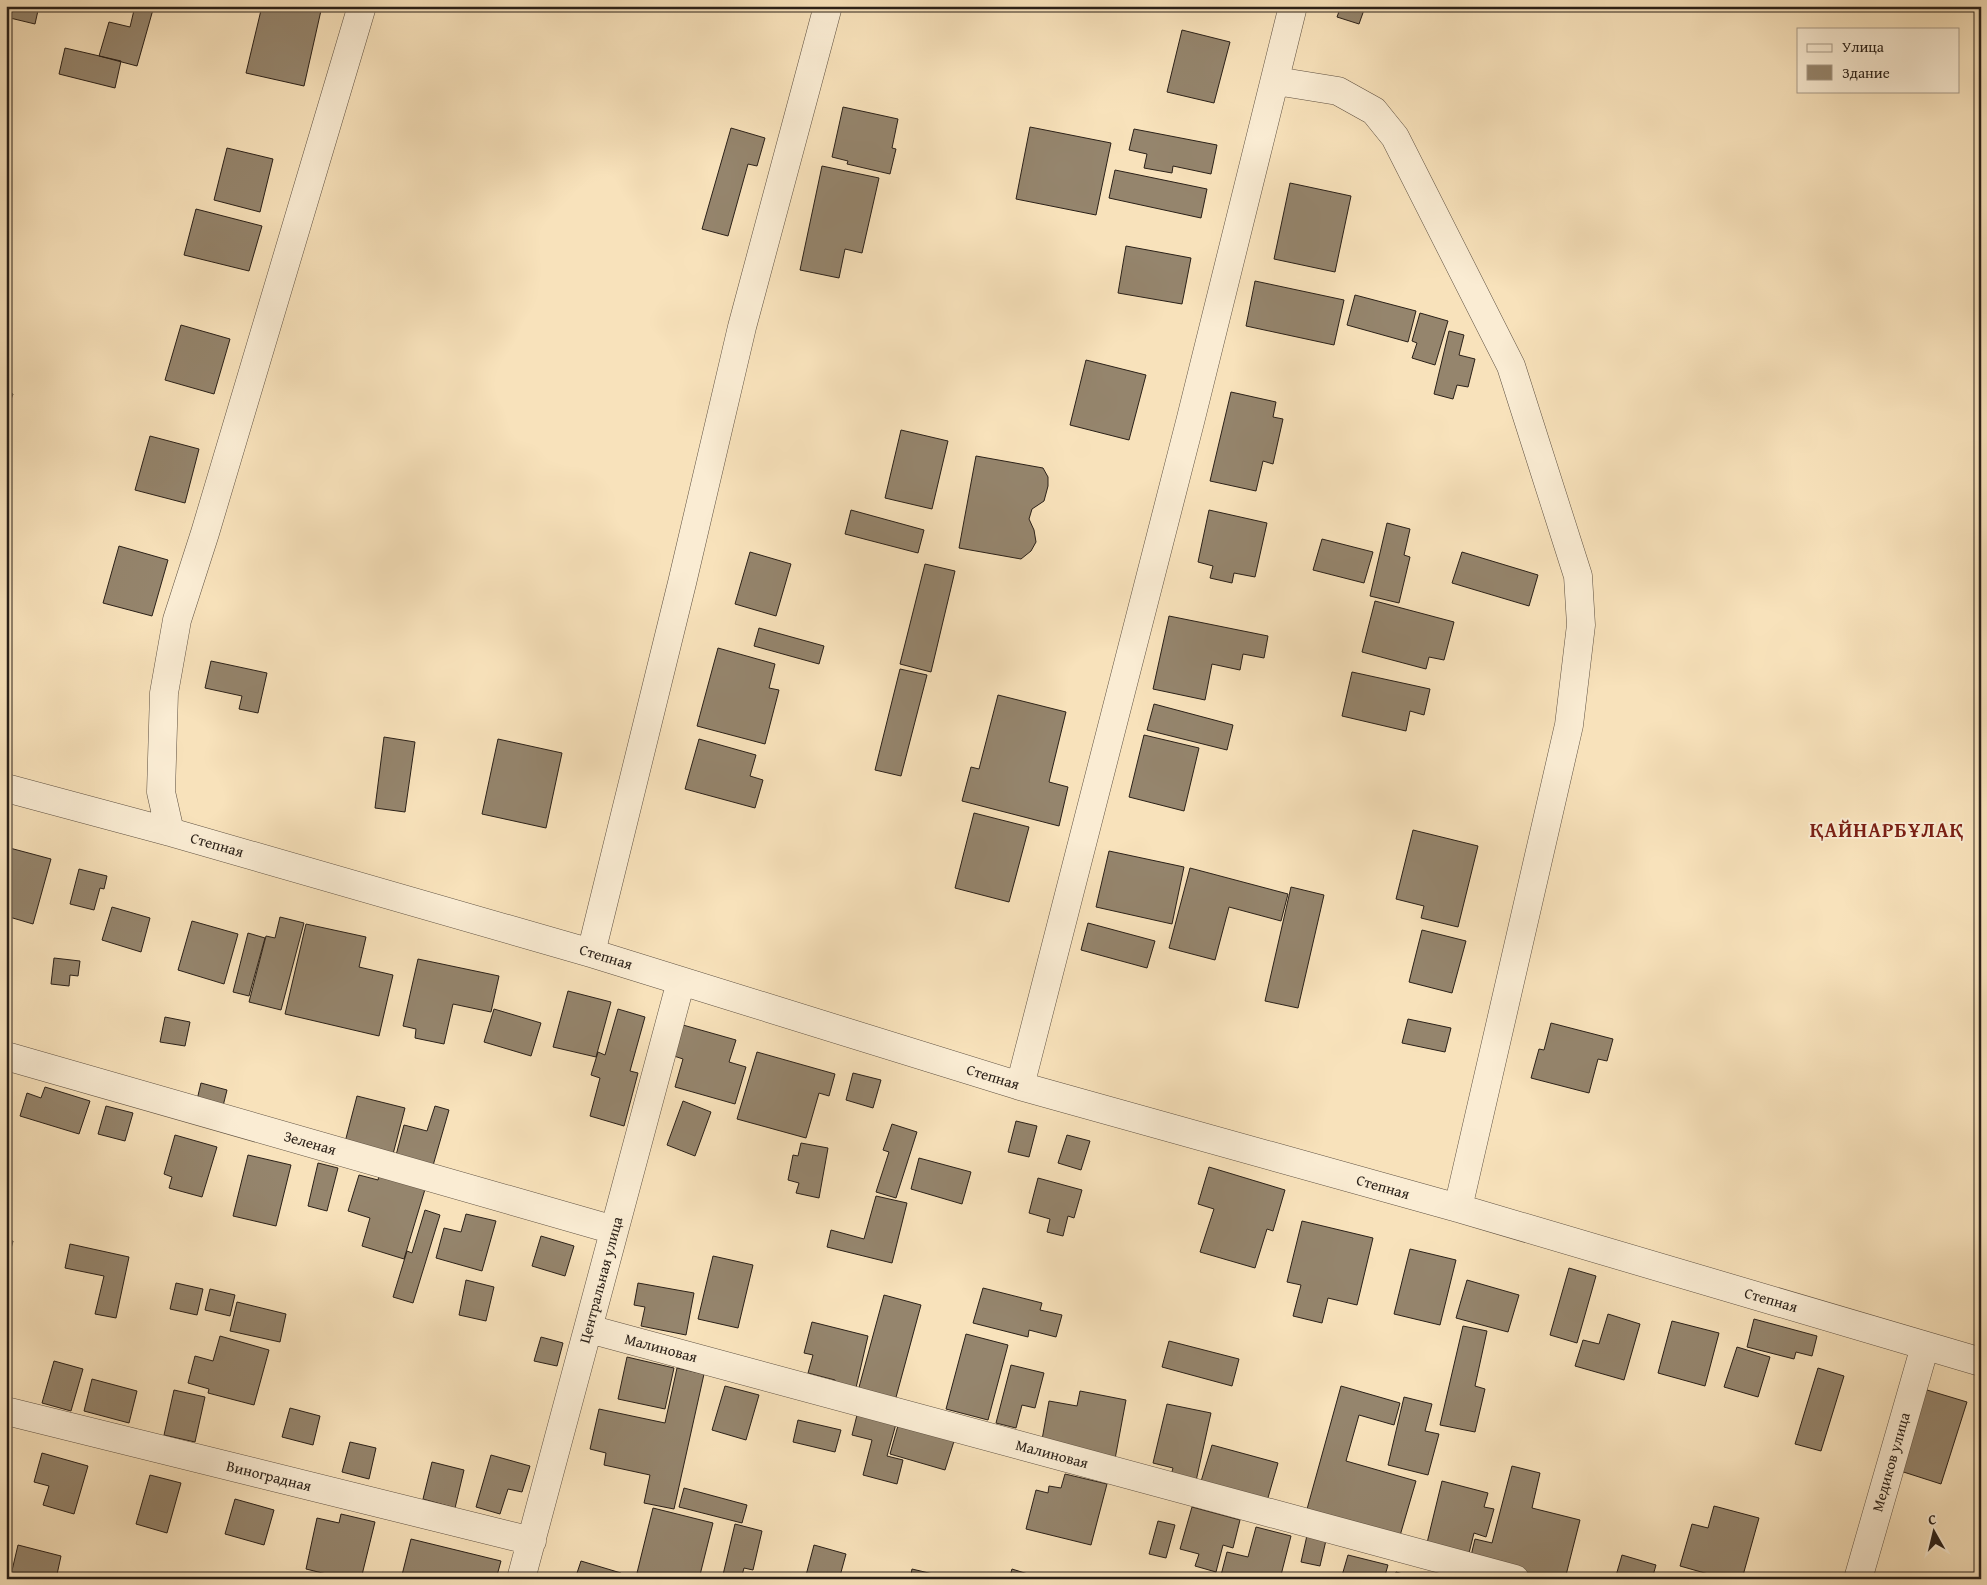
<svg xmlns="http://www.w3.org/2000/svg" width="1987" height="1585" viewBox="0 0 1987 1585" font-family="'Gentium Book Plus',serif">
	<style>
		.building { fill: #95856d; stroke: #2a2018 }
		.lines { fill: none; stroke-linecap: round; stroke-linejoin: round }
		.minor-casing { stroke: #5e5041; stroke-width: 29 }
		.minor { stroke: #faecd3; stroke-width: 28 }
		.labels { text-anchor: middle; stroke-width: 4; stroke-linejoin: round; paint-order: stroke }
		.street-label { font-size: 15px; fill: #2a2018; stroke: #faecd3 }
		.district-label { font-size: 20px; font-weight: bold; letter-spacing: 1px; fill: #7a1f14; stroke: #faecd3 }
	</style>
	<rect width="100%" height="100%" fill="#f8e2bb"/>
	<filter id="stains"><feTurbulence type="fractalNoise" baseFrequency=".004" numOctaves="4"/><feColorMatrix values="0 0 0 0 .2 0 0 0 0 .09 0 0 0 0 .02 0 0 0 .5 -.17"/></filter>
	<radialGradient id="worn" r=".72"><stop offset=".6" stop-color="#630" stop-opacity="0"/><stop offset="1" stop-color="#630" stop-opacity=".3"/></radialGradient>
	<path class="building" d="M6,6H39L35,24L6,17Z
		M135,6H154L137,66L99,56L109,22L130,27Z
		M262,6H322L304,86L246,73Z
		M1341,6H1381L1379,11L1365,7L1359,24L1337,17Z
		M1182,30L1230,42L1214,103L1167,92Z
		M65,48L121,61L115,88L59,74Z
		M843,107L898,119L892,148L896,149L890,174L847,164L848,161L832,157Z
		M1030,127L1111,143L1096,215L1016,199Z
		M731,128L765,138L757,166L748,164L728,236L702,229Z
		M1134,129L1217,145L1211,174L1173,166L1172,173L1144,168L1147,154L1129,150Z
		M227,148L273,159L260,212L214,200Z
		M822,166L879,178L862,253L845,249L839,278L800,270Z
		M1115,170L1207,189L1201,218L1109,198Z
		M1290,183L1351,196L1335,272L1274,259Z
		M196,209L262,226L249,271L184,255Z
		M1126,246L1191,258L1182,304L1118,293Z
		M1255,281L1344,300L1334,345L1246,326Z
		M1355,295L1416,311L1408,342L1347,325Z
		M1420,313L1448,321L1435,365L1412,358L1417,343L1412,341Z
		M181,325L230,339L214,394L165,380Z
		M1449,331L1464,335L1459,355L1475,359L1468,387L1457,385L1453,399L1434,394Z
		M1086,360L1146,375L1129,440L1070,425Z
		M6,391L13,394L6,413Z
		M1231,392L1276,402L1273,417L1283,419L1273,464L1263,461L1256,491L1210,481Z
		M901,430L948,441L932,509L885,498Z
		M150,436L199,449L185,503L135,490Z
		M976,456L1043,468L1048,477V486L1044,501L1032,509L1029,519L1034,530L1036,542L1031,551L1021,559L959,548Z
		M851,510L924,530L918,553L845,534Z
		M1209,510L1267,523L1255,577L1234,573L1232,583L1210,578L1213,566L1198,562Z
		M1387,523L1410,529L1404,555L1410,557L1399,603L1370,596Z
		M1322,539L1373,552L1364,583L1313,570Z
		M119,546L168,560L152,616L103,603Z
		M750,552L791,564L776,616L735,604Z
		M1462,552L1538,575L1529,606L1452,583Z
		M925,564L955,571L931,672L900,664Z
		M1375,601L1454,622L1444,660L1429,657L1426,669L1362,652Z
		M1169,616L1268,636L1264,658L1243,654L1240,670L1212,664L1205,700L1153,689Z
		M759,628L824,646L819,664L754,646Z
		M718,648L775,664L769,688L779,690L765,744L697,726Z
		M211,661L267,673L258,713L239,709L242,696L205,688Z
		M900,669L927,675L901,776L875,770Z
		M1352,672L1430,689L1424,715L1410,711L1406,731L1342,716Z
		M998,695L1066,712L1049,782L1068,787L1059,826L962,801L971,767L979,769Z
		M1154,704L1233,725L1227,750L1147,730Z
		M1144,735L1199,748L1184,811L1129,797Z
		M384,737L415,742L405,812L375,808Z
		M498,739L562,753L546,828L482,814Z
		M699,739L756,755L750,776L763,780L755,808L685,789Z
		M974,813L1029,827L1009,902L955,888Z
		M1413,830L1478,846L1458,927L1421,918L1424,906L1396,899Z
		M6,847L51,859L33,924L6,916Z
		M1109,851L1184,867L1172,924L1096,907Z
		M1190,868L1288,894L1281,921L1229,907L1215,960L1169,948Z
		M79,869L107,876L104,889L100,888L94,910L70,904Z
		M1291,887L1324,895L1298,1008L1265,1001Z
		M112,907L150,918L141,952L102,940Z
		M280,917L304,923L281,1010L249,1002L266,936L275,938Z
		M192,921L238,934L224,984L178,970Z
		M1088,923L1155,941L1147,968L1081,950Z
		M306,924L366,937L359,967L393,975L379,1036L285,1014Z
		M1422,930L1466,941L1452,993L1409,982Z
		M248,933L265,938L249,996L233,992Z
		M54,958L80,961L78,976L70,975L69,986L51,984Z
		M418,959L499,976L491,1012L453,1004L444,1044L415,1038L416,1029L403,1026Z
		M568,991L611,1002L596,1057L553,1047Z
		M494,1009L541,1023L531,1056L484,1042Z
		M618,1009L645,1017L630,1071L638,1073L624,1126L590,1116L600,1078L591,1075L598,1052L605,1055Z
		M165,1017L190,1022L185,1046L160,1042Z
		M1408,1019L1451,1028L1445,1052L1402,1043Z
		M1551,1023L1613,1039L1607,1061L1598,1059L1589,1093L1531,1078L1539,1049L1544,1050Z
		M683,1025L736,1040L729,1062L746,1067L735,1104L675,1087L683,1059L674,1056Z
		M757,1052L835,1074L829,1096L819,1093L806,1138L737,1119Z
		M853,1073L881,1080L873,1108L846,1100Z
		M201,1083L227,1090L222,1110L196,1104Z
		M45,1087L90,1101L79,1134L20,1116L27,1093L41,1098Z
		M357,1096L405,1108L392,1158L344,1146Z
		M683,1101L711,1112L695,1156L667,1145Z
		M106,1106L133,1113L125,1141L98,1134Z
		M435,1106L449,1110L432,1169L395,1159L404,1125L427,1131Z
		M1016,1121L1037,1126L1029,1157L1008,1152Z
		M892,1124L917,1132L896,1198L876,1192L889,1152L883,1150Z
		M175,1135L217,1147L202,1197L169,1188L172,1177L164,1174Z
		M1067,1135L1090,1141L1081,1170L1058,1163Z
		M801,1143L828,1148L819,1198L796,1193L799,1183L788,1180L793,1155L798,1156Z
		M248,1155L291,1165L276,1226L233,1216Z
		M919,1158L971,1172L962,1204L911,1189Z
		M318,1163L338,1168L327,1211L308,1206Z
		M1209,1167L1285,1190L1273,1231L1267,1229L1255,1268L1200,1252L1214,1209L1198,1204Z
		M380,1172L426,1186L404,1259L362,1246L370,1218L348,1211L359,1175L378,1180Z
		M1038,1178L1082,1190L1074,1218L1068,1216L1063,1236L1047,1232L1050,1219L1029,1213Z
		M876,1196L907,1203L892,1263L827,1247L831,1230L864,1239Z
		M425,1210L440,1215L413,1303L393,1297L407,1251L412,1253Z
		M466,1214L496,1221L482,1271L436,1258L444,1228L461,1232Z
		M1302,1221L1373,1238L1357,1305L1328,1298L1322,1323L1293,1316L1301,1285L1287,1282Z
		M541,1236L574,1246L565,1276L532,1266Z
		M6,1240L13,1241L6,1268Z
		M70,1244L129,1257L116,1318L95,1314L104,1276L65,1268Z
		M1410,1249L1456,1260L1440,1325L1394,1314Z
		M713,1256L753,1265L738,1328L698,1319Z
		M1569,1268L1596,1276L1577,1343L1550,1335Z
		M466,1280L494,1287L486,1321L459,1315Z
		M1467,1280L1519,1295L1508,1332L1456,1318Z
		M176,1283L203,1289L197,1315L170,1309Z
		M638,1283L694,1293L686,1335L641,1326L645,1307L634,1305Z
		M983,1288L1042,1303L1040,1310L1062,1315L1056,1337L1029,1330L1028,1337L973,1323Z
		M210,1289L235,1295L230,1316L205,1310Z
		M884,1295L921,1305L895,1401L858,1391Z
		M237,1302L286,1314L280,1342L230,1331Z
		M1608,1314L1640,1324L1624,1380L1575,1366L1583,1340L1599,1344Z
		M1754,1319L1817,1336L1812,1356L1796,1352L1794,1359L1747,1347Z
		M1672,1321L1719,1333L1705,1386L1658,1373Z
		M812,1322L868,1336L855,1392L834,1387L835,1380L808,1373L813,1355L804,1353Z
		M1463,1326L1487,1331L1475,1386L1485,1389L1475,1432L1440,1425Z
		M966,1334L1008,1345L988,1420L946,1409Z
		M220,1336L269,1350L254,1405L208,1393L209,1389L188,1383L195,1356L213,1361Z
		M541,1337L563,1343L557,1366L534,1361Z
		M1169,1341L1239,1359L1232,1386L1162,1367Z
		M1737,1347L1770,1357L1758,1397L1724,1387Z
		M627,1357L674,1368L665,1409L618,1399Z
		M54,1361L83,1369L71,1411L42,1403Z
		M1011,1365L1044,1373L1035,1408L1022,1405L1016,1428L996,1423Z
		M677,1368L704,1374L674,1509L644,1503L650,1475L604,1465L606,1453L590,1449L599,1409L665,1423Z
		M1818,1368L1844,1376L1821,1451L1795,1444Z
		M92,1379L137,1391L129,1423L84,1411Z
		M725,1386L759,1395L746,1440L712,1430Z
		M1341,1386L1400,1403L1394,1425L1359,1415L1346,1461L1416,1481L1397,1546L1304,1520Z
		M1917,1387L1967,1402L1941,1484L1891,1468Z
		M174,1390L205,1397L195,1442L164,1435Z
		M1080,1391L1126,1400L1115,1459L1041,1445L1049,1401L1077,1406Z
		M1404,1397L1432,1404L1425,1431L1439,1434L1428,1475L1388,1465Z
		M1167,1404L1211,1413L1196,1481L1171,1475L1173,1468L1153,1463Z
		M290,1408L320,1416L313,1445L282,1437Z
		M857,1415L896,1424L887,1456L903,1460L897,1484L863,1475L872,1440L852,1435Z
		M798,1420L841,1430L835,1452L793,1442Z
		M899,1422L955,1438L945,1470L890,1454Z
		M350,1442L376,1448L369,1479L342,1472Z
		M1212,1445L1278,1463L1265,1508L1199,1488Z
		M42,1453L88,1466L74,1514L43,1505L49,1486L34,1482Z
		M491,1455L530,1466L522,1492L508,1489L500,1514L476,1507Z
		M432,1462L464,1470L455,1508L423,1499Z
		M1512,1466L1540,1473L1532,1508L1580,1520L1565,1579H1529L1469,1564L1475,1539L1492,1543Z
		M1065,1474L1107,1484L1091,1545L1026,1529L1036,1490L1048,1493L1049,1486L1061,1488Z
		M150,1475L181,1483L167,1533L136,1524Z
		M1442,1481L1488,1493L1484,1507L1494,1509L1486,1537L1474,1533L1469,1553L1427,1543Z
		M684,1488L747,1505L742,1523L679,1507Z
		M235,1499L274,1510L264,1545L225,1534Z
		M1714,1506L1759,1518L1742,1579H1726L1680,1566L1692,1524L1708,1528Z
		M1192,1507L1240,1520L1233,1548L1223,1545L1216,1572L1195,1566L1199,1554L1180,1549Z
		M653,1508L713,1523L699,1579H662L637,1573Z
		M341,1514L375,1522L361,1579H347L306,1569L317,1518L339,1523Z
		M1158,1521L1175,1525L1166,1558L1149,1554Z
		M735,1524L762,1531L753,1570L744,1568L741,1579H722Z
		M1256,1527L1291,1536L1280,1579H1220L1227,1552L1248,1557Z
		M1308,1531L1327,1536L1320,1566L1301,1562Z
		M411,1539L501,1561L496,1579H401Z
		M18,1545L61,1556L56,1579H10Z
		M814,1545L846,1554L840,1576L829,1574L827,1579H805Z
		M1348,1555L1388,1565L1384,1579H1341Z
		M1622,1555L1656,1565L1652,1579H1615Z
		M581,1561L621,1573L619,1579H575Z
		M912,1569L933,1574L931,1579H910Z
		M1012,1569L1031,1575L1030,1579H1009Z
		M1396,1572L1420,1579H1394Z
		M1758,1574L1774,1579H1757Z"/>
	<g class="lines">
		<defs>
			<path id="minor" d="M1276,81L1338,91L1374,111L1395,137L1511,366L1578,576L1581,625L1569,725L1458,1208
				M6,788L170,832L591,953L1020,1086L1458,1208L1981,1362
				M170,832L161,792L164,693L177,620L205,533L362,6
				M591,953L682,583L742,327L828,6
				M6,1056L614,1230
				M1020,1086L1190,422L1293,6
				M589,1329L1515,1579
				M6,1411L532,1541
				M521,1579L681,981
				M1858,1579L1925,1346"/>
		</defs>
		<use href="#minor" class="minor-casing"/>
		<use href="#minor" class="minor"/>
	</g>
	<g class="labels">
		<g class="street-label">
			<text transform="translate(217 845) rotate(16)" y="5">Степная</text>
			<text transform="translate(606 957) rotate(17)" y="5">Степная</text>
			<text transform="translate(993 1077) rotate(17)" y="5">Степная</text>
			<text transform="translate(310 1143) rotate(16)" y="5">Зеленая</text>
			<text transform="translate(1383 1187) rotate(16)" y="5">Степная</text>
			<text transform="translate(601 1280) rotate(-75)" y="5">Центральная улица</text>
			<text transform="translate(1771 1300) rotate(16)" y="5">Степная</text>
			<text transform="translate(661 1348) rotate(15)" y="5">Малиновая</text>
			<text transform="translate(1052 1454) rotate(15)" y="5">Малиновая</text>
			<text transform="translate(1891 1462) rotate(-74)" y="5">Медиков улица</text>
			<text transform="translate(269 1476) rotate(14)" y="5">Виноградная</text>
		</g>
		<g class="district-label">
			<text x="1887" y="837">ҚАЙНАРБҰЛАҚ</text>
		</g>
	</g>
	<rect width="1987" height="1585" fill="none" stroke="#f8e2bb" stroke-width="25"/>
	<rect x="8" y="8" width="1972" height="1570" fill="none" stroke="#2a2018" stroke-width="2.5"/>
	<rect x="12" y="12" width="1962" height="1560" fill="none" stroke="#2a2018"/>
	<rect x="1797" y="28" width="162" height="65" fill="#faecd3" stroke="#a79a88"/>
	<rect x="1807" y="44" width="25" height="8" fill="#faecd3" stroke="#a79a88"/>
	<text x="1842" y="52" font-size="15" fill="#2a2018">Улица</text>
	<rect x="1807" y="65" width="25" height="15" fill="#95856d" stroke="#a79a88"/>
	<text x="1842" y="78" font-size="15" fill="#2a2018">Здание</text>
	<g transform="translate(1934 1532) rotate(352)" stroke="#faecd3" stroke-width="4" paint-order="stroke">
	<path d="M0-4L9 19L0 12L-9 19Z" fill="#2a2018"/>
	<text y="-8" font-size="14" font-weight="bold" text-anchor="middle" fill="#2a2018">С</text>
	</g>
	<rect width="100%" height="100%" filter="url(#stains)"/>
	<rect width="100%" height="100%" fill="url(#worn)"/>
</svg>
